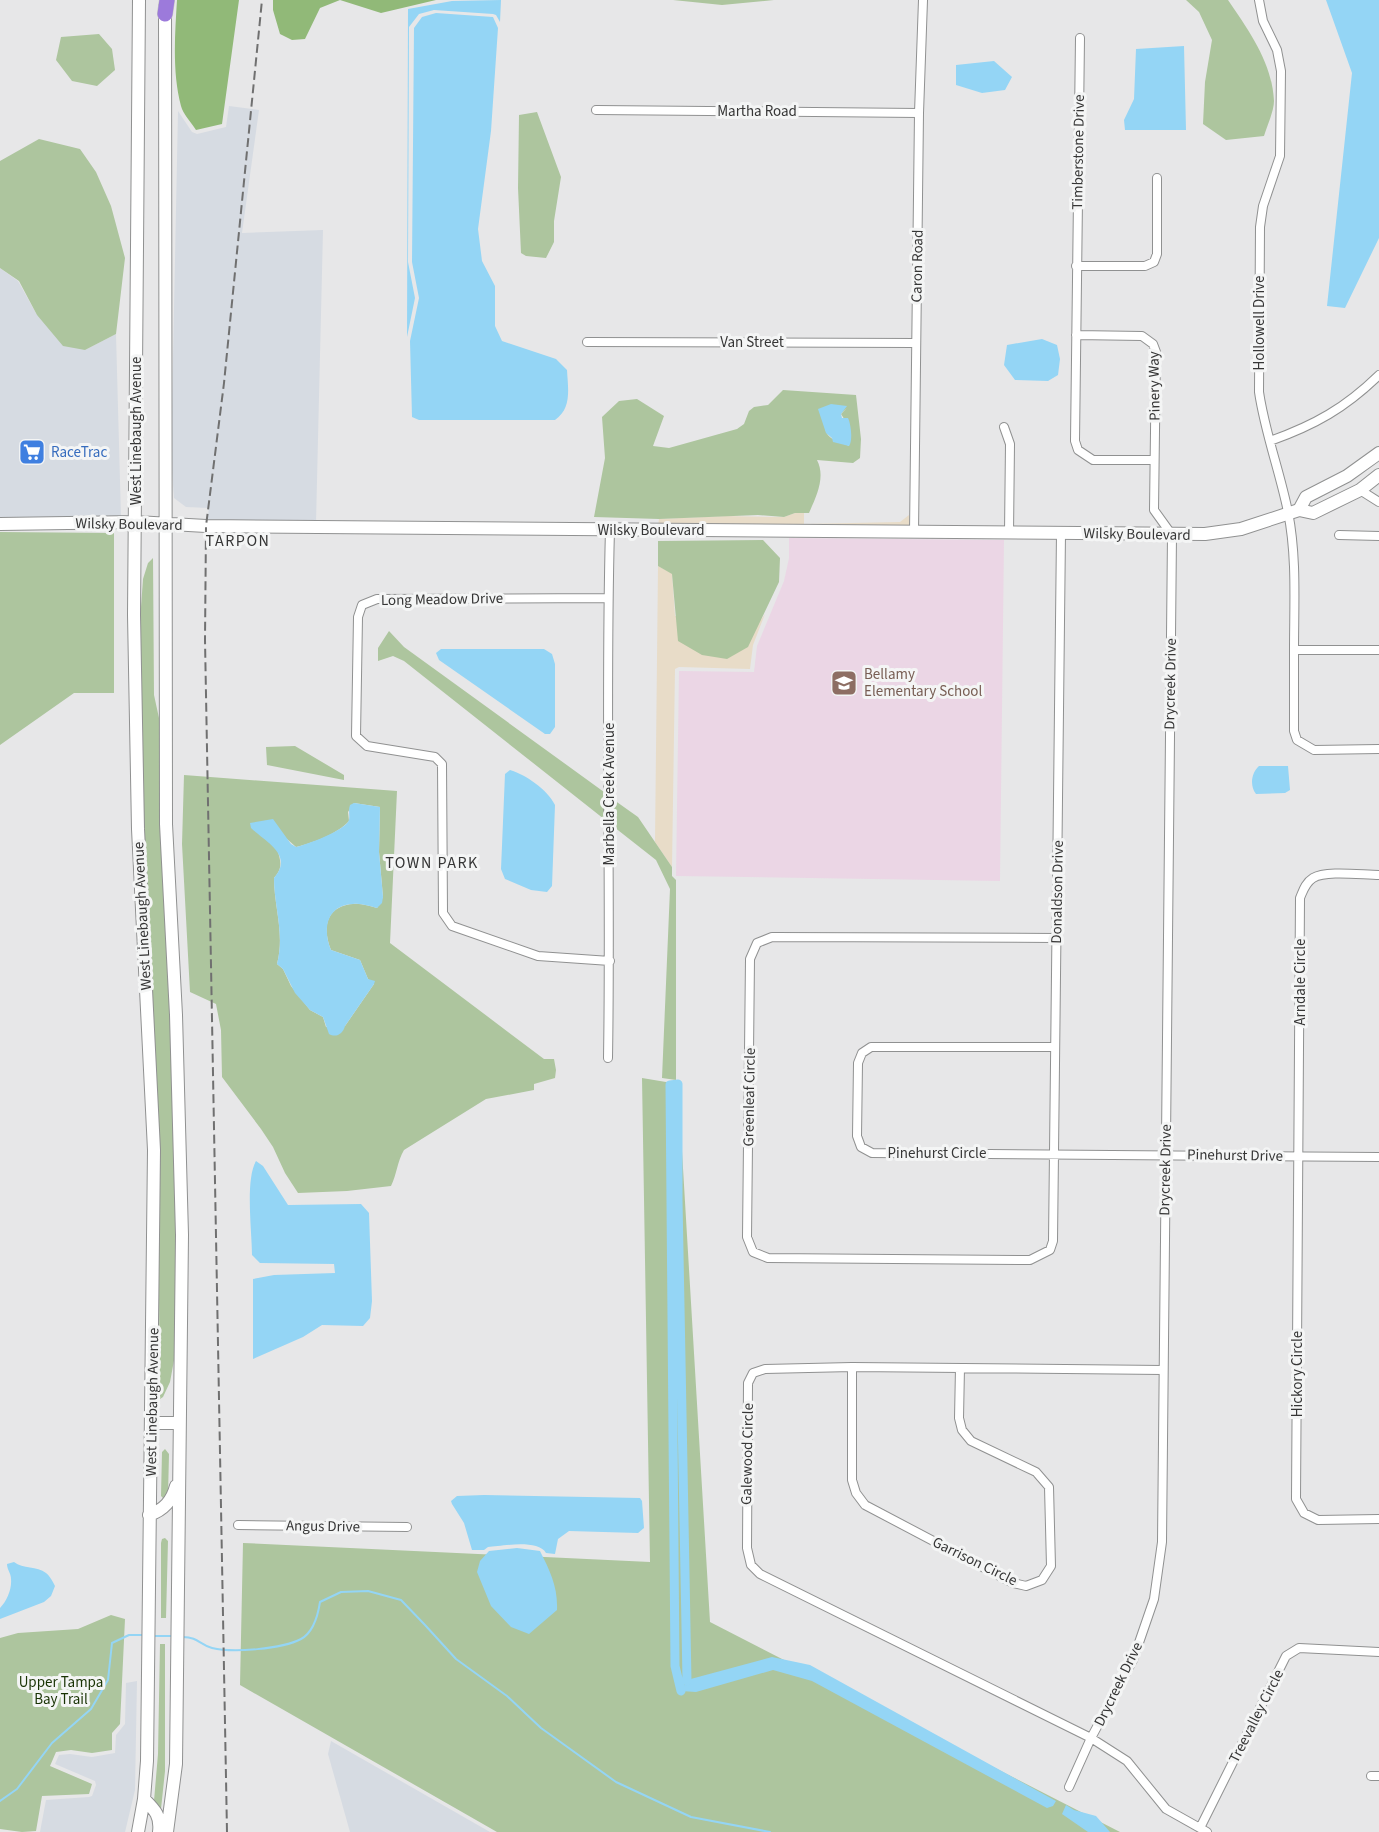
<svg xmlns="http://www.w3.org/2000/svg" width="1379" height="1832" viewBox="0 0 1379 1832" font-family="'Source Sans 3',sans-serif">
	<style>
		.built { fill: #d6dbe2 }
		.industrial { fill: #e8dcc8 }
		.education { fill: #ebd6e5 }
		.green { fill: #adc59e; fill-rule: evenodd }
		.forest { fill: #91b978 }
		.water { fill: #94d5f5 }
		.lines { fill: none; stroke-linecap: round; stroke-linejoin: round }
		.stream { stroke: #94d5f5; stroke-width: 2 }
		.canal { stroke: #94d5f5; stroke-width: 9 }
		.minor-casing { stroke: #909191; stroke-width: 10 }
		.secondary-casing { stroke: #909191; stroke-width: 14 }
		.motorway-casing { stroke: #c3c3c3; stroke-width: 16 }
		.minor { stroke: #fff; stroke-width: 8 }
		.secondary { stroke: #fff; stroke-width: 12 }
		.motorway { stroke: #9c7adb; stroke-width: 15 }
		.rail { stroke: #707070; stroke-width: 2; stroke-dasharray: 9 4.5; stroke-linecap: butt }
		.labels { text-anchor: middle; stroke-width: 6; stroke-linejoin: round; paint-order: stroke }
		.street-label { font-size: 15px; fill: #363636; stroke: #f4f5f5 }
		.shop-label { font-size: 15px; fill: #366cbe; stroke: #f4f5f5; text-anchor: start }
		.education-label { font-size: 15px; fill: #785e54; stroke: #f4f5f5; text-anchor: start }
		.park-label { font-size: 15px; fill: #183203; stroke: #f4f5f5 }
		.neighbourhood-label { font-size: 16px; letter-spacing: 1.5px; fill: #363636; stroke: #f4f5f5 }
	</style>
	<rect width="100%" height="100%" fill="#e7e7e8"/>
	<path class="built" d="M229,106L259,110L242,233L323,230L316,523L207,522L209,508L186,507L174,498L171,457L178,111L192,132L197,134L226,127Z
		M0,268L18,281L37,315L85,350L116,334L121,518L0,519Z
		M137,1681L135,1790L125,1832H40L46,1800L89,1797L92,1796L96,1785L95,1781L55,1764L59,1755L70,1754L92,1757L115,1753L116,1735L125,1724L126,1683Z
		M331,1741L490,1832H350L328,1754Z"/>
	<path class="industrial" d="M795,513H804V524L900,522L909,515V527L658,526L659,519L725,516L784,517Z
		M658,566L672,573L675,616L761,620L765,614L753,645L750,669L679,667L675,669L672,867L655,842Z"/>
	<path class="education" d="M789,538L1004,540L1000,881L676,876L679,671L754,672L757,646L784,581L789,558Z"/>
	<path class="green" d="M673,0H774L722,5Z
		M1186,0H1228C1249,31 1272,62 1274,101C1274,111 1267,126 1264,136L1226,140L1203,124L1205,82L1212,40L1199,12Z
		M99,34L112,49L115,70L97,86L72,81L56,60L61,37Z
		M537,112L561,177L554,221V242L546,258L526,256L521,253L518,188L519,115Z
		M39,139L80,149L96,172L111,206L125,258L116,334L85,350L63,346L37,315L19,281L0,268V161Z
		M783,390L856,395L861,439L860,458L853,463L817,460C826,477 816,497 809,513H795L784,517L758,515L659,519L594,517L605,458L602,417L619,401L637,399L664,416L653,446L669,448L737,429L744,424L749,411L754,407L768,405ZM847,408L841,414L850,428L849,446C839,441 827,440 825,428Z
		M0,532L114,533V693H74L0,745Z
		M763,540L780,558L779,582L748,647L727,659L702,655L678,641L672,574L658,566V541Z
		M153,558L154,695L159,718L161,843L173,1056L176,1195L175,1355L170,1382L163,1397L160,1399L157,1096L144,851L140,621L143,579L148,563Z
		M389,631L404,647L604,792V819L404,661L393,656L378,661V648Z
		M295,746L344,775V780L267,765L266,747Z
		M184,775L397,791L390,943L544,1059H554L556,1070L555,1078L534,1084V1090L486,1099L404,1150C397,1162 397,1174 391,1186L347,1191L298,1193L285,1173L273,1147L261,1129L222,1077L221,1030L216,1004L190,992L182,844ZM354,803L380,807L379,852L383,897L377,908C369,906 361,903 353,904C326,906 322,928 331,950L360,960L368,979L374,984L345,1026L326,1027L323,1017L310,1010L291,986L283,969L277,964C285,934 274,907 274,878C283,868 281,861 277,849L287,839L296,847C313,843 337,834 349,821L348,812Z
		M614,800L638,817L672,867V876L676,880V1080L662,1078L670,889L656,860L614,827Z
		M642,1078L678,1084L710,1622L1120,1832H497L240,1685L243,1543L650,1562Z
		M165,1449L169,1454L168,1496L164,1499L161,1496L162,1452Z
		M165,1538L168,1541L166,1618H161V1543L162,1539Z
		M111,1615L125,1619L120,1724L112,1733V1750L92,1753L71,1750L56,1752L50,1766L92,1784L89,1794L42,1796L36,1831L22,1832L0,1829V1638L18,1633L78,1629Z
		M160,1644H165V1771L161,1809L154,1801L158,1754Z"/>
	<path class="forest" d="M177,0H239L222,124L196,130C191,122 183,114 181,106C172,72 175,34 177,0Z
		M273,0H436L381,13L340,0L320,8L305,39L292,40L280,34L273,10Z"/>
	<path class="water" d="M501,0L500,22L496,15L493,14L434,10L419,14L409,27L408,262L415,298L407,337L408,9L452,1Z
		M1326,0H1379V238L1345,308L1327,306L1352,73Z
		M436,13L493,17L498,28L491,131L478,229L482,261L495,286V326L502,341L556,359L567,370C568,389 572,408 555,420H419L412,417L410,341L419,298L412,262L414,28L422,17Z
		M1184,46L1186,130H1125L1124,120L1134,99L1136,49Z
		M994,61L1012,77L1005,90L982,93L956,85V65Z
		M1042,339L1057,345L1060,359L1058,375L1048,381L1015,380L1004,365L1007,345Z
		M831,404L847,406L841,414L842,418H848C851,424 853,441 849,446L833,442L832,438L826,433L818,409Z
		M441,649H544L552,654L555,664V727L550,734H545L439,660L436,653Z
		M1259,766H1288L1290,790L1285,793L1256,794C1249,785 1252,772 1259,766Z
		M510,770C526,775 547,789 555,805L552,886L547,892L531,890L505,879L501,869L505,774Z
		M354,803L380,807L379,852L383,897L382,903L377,908C369,906 361,903 353,904C327,905 322,929 331,950L360,960L368,979L375,981L374,984L345,1026C343,1034 336,1038 329,1034L323,1017L310,1010L295,993L283,969L277,964C285,934 274,907 274,878C294,855 266,842 251,828L250,823L273,819L291,844L296,847C306,845 346,830 349,820C350,815 348,810 350,805Z
		M256,1161L263,1166L288,1205L361,1204L369,1213L372,1301L370,1318L363,1326L322,1325L303,1337L253,1359V1279L274,1275L335,1273L334,1264L260,1263L252,1255C252,1232 245,1180 256,1161Z
		M484,1495L640,1498L642,1501L644,1528L638,1533L569,1531L558,1539L555,1554L546,1553C538,1539 502,1546 488,1547L484,1550H472L464,1523L452,1504L451,1501L457,1496Z
		M517,1548L540,1551C550,1571 558,1587 557,1610L529,1634L511,1627L491,1606L477,1572L480,1561L489,1551Z
		M14,1562C23,1569 37,1566 46,1573C50,1576 53,1582 55,1586L51,1596L44,1602L0,1619V1608C7,1601 12,1589 11,1579C11,1573 7,1570 7,1564Z
		M772,1657L810,1665L1056,1801L1053,1806L1047,1808L812,1681L773,1670L696,1692L681,1691L687,1680Z
		M1066,1805L1074,1810L1096,1816L1110,1832H1088L1062,1814Z"/>
	<g class="lines">
		<path class="stream" d="M153,1636H174
			M183,1637C198,1637 200,1645 212,1648C233,1653 282,1649 301,1639C314,1632 318,1615 320,1602L341,1592L368,1591L401,1600L425,1625L456,1659L507,1696L541,1728L616,1782L691,1817L770,1832
			M0,1801L17,1789L52,1743L91,1709L108,1680L112,1643L129,1635H144"/>
		<path class="canal" d="M681,1691L675,1666L670,1085L678,1084V1200L687,1681"/>
		<defs>
			<path id="minor" d="M1259,0L1263,21L1277,50L1281,71L1280,156L1263,206L1260,227L1259,392C1265,433 1280,472 1288,512C1297,557 1294,604 1294,650
				M1080,38L1075,441L1078,450L1093,460H1154
				M596,110L919,113
				M1076,266H1145L1154,262L1157,254V178
				M587,342L916,343
				M1004,427L1010,444L1009,533
				M1270,441C1315,425 1345,408 1379,375
				M1360,490L1379,502
				M914,532L919,113L923,0
				M1339,535L1379,536
				M608,598L377,599L362,605L358,617L356,736L367,746L435,757L442,764L443,913L452,926L538,956L610,961
				M1379,650H1294V731L1297,740L1314,750L1379,749
				M1379,875C1362,875 1326,870 1313,878C1305,883 1303,891 1300,898L1296,1499L1304,1513L1318,1520L1379,1519
				M1057,938L772,937L757,943L750,959L747,1237L753,1252L768,1258L1030,1260L1050,1250L1053,1241L1061,533
				M1055,1047H871L862,1053L858,1063L857,1136L861,1147L872,1153L1379,1157
				M608,1058C611,882 605,706 610,530
				M852,1367V1480L856,1493L865,1505L1013,1583L1026,1586L1042,1580L1051,1566L1049,1487L1036,1472L971,1441L962,1430L959,1418L960,1368
				M1163,1370L852,1367L765,1369L753,1373L748,1383L747,1548L751,1565L760,1574L1091,1738L1127,1761L1166,1809L1207,1832
				M238,1525L407,1527
				M1371,1776H1379
				M1069,1787L1091,1738L1133,1660L1154,1599L1162,1542L1172,535L1154,510L1156,352L1153,344L1142,336L1076,335
				M1200,1828L1286,1656L1299,1648L1379,1652"/>
			<path id="secondary" d="M165,7L166,824L176,1015L182,1235L176,1764L167,1832
				M1299,510L1306,497L1347,476L1379,453
				M1299,510L1313,513L1360,490L1379,475
				M0,524L136,522L206,526L1205,534L1241,529L1299,510
				M151,1423H179
				M149,1515C164,1510 172,1501 176,1486
				M144,1799C155,1810 161,1816 159,1832
				M138,1832L144,1799L147,1761L154,1150L138,829L134,615L139,0"/>
			<path id="motorway" d="M165,14L167,0"/>
		</defs>
		<use href="#minor" class="minor-casing"/>
		<use href="#secondary" class="secondary-casing"/>
		<use href="#motorway" class="motorway-casing"/>
		<use href="#minor" class="minor"/>
		<use href="#secondary" class="secondary"/>
		<use href="#motorway" class="motorway"/>
		<path class="rail" d="M227,1832L205,640L206,526L224,383L262,0"/>
	</g>
	<defs>
		<symbol id="supermarket-square" viewBox="-11 -11 22 22"><rect x="-9" y="-9" width="18" height="18" rx="4" fill="#3f7fe0" stroke="#f4f5f5"/><path d="M-6-5.5h2.5l.6 2H6L4.5 2H-2.5L-4.4-4H-6ZM-1.5 3.2a1.3 1.3 0 1 0 .1 0ZM3 3.2a1.3 1.3 0 1 0 .1 0Z" fill="#fff"/></symbol>
		<symbol id="school-square" viewBox="-11 -11 22 22"><rect x="-9" y="-9" width="18" height="18" rx="4" fill="#8d6e63" stroke="#f4f5f5"/><path d="M0-5L7-2L0 1L-7-2ZM-4 1L0 2.5L4 1V4Q0 6-4 4Z" fill="#fff"/></symbol>
	</defs>
	<g fill-rule="evenodd">
		<use href="#supermarket-square" x="17" y="437" width="30" height="30"/>
		<use href="#school-square" x="829" y="668" width="30" height="30"/>
	</g>
	<g class="labels">
		<g class="street-label">
			<text x="757" y="116">Martha Road</text>
			<text transform="translate(1078 152) rotate(-89)" y="5">Timberstone Drive</text>
			<text transform="translate(917 266) rotate(-89)" y="5">Caron Road</text>
			<text transform="translate(1259 323) rotate(-90)" y="5">Hollowell Drive</text>
			<text x="752" y="347">Van Street</text>
			<text transform="translate(1154 386) rotate(-91)" y="5">Pinery Way</text>
			<text transform="translate(136 431) rotate(-90)" y="5">West Linebaugh Avenue</text>
			<text transform="translate(129 524) rotate(1)" y="5">Wilsky Boulevard</text>
			<text x="651" y="535">Wilsky Boulevard</text>
			<text transform="translate(1137 534) rotate(1)" y="5">Wilsky Boulevard</text>
			<text transform="translate(442 599) rotate(-1)" y="5">Long Meadow Drive</text>
			<text transform="translate(1170 684) rotate(-89)" y="5">Drycreek Drive</text>
			<text transform="translate(609 794) rotate(-90)" y="5">Marbella Creek Avenue</text>
			<text transform="translate(1057 892) rotate(-89)" y="5">Donaldson Drive</text>
			<text transform="translate(142 916) rotate(-93)" y="5">West Linebaugh Avenue</text>
			<text transform="translate(1300 982) rotate(-90)" y="5">Arndale Circle</text>
			<text transform="translate(749 1097) rotate(-89)" y="5">Greenleaf Circle</text>
			<text x="937" y="1158">Pinehurst Circle</text>
			<text transform="translate(1235 1155) rotate(1)" y="5">Pinehurst Drive</text>
			<text transform="translate(1165 1170) rotate(-89)" y="5">Drycreek Drive</text>
			<text transform="translate(1297 1374) rotate(-90)" y="5">Hickory Circle</text>
			<text transform="translate(152 1402) rotate(-89)" y="5">West Linebaugh Avenue</text>
			<text transform="translate(747 1454) rotate(-89)" y="5">Galewood Circle</text>
			<text transform="translate(323 1526) rotate(1)" y="5">Angus Drive</text>
			<text transform="translate(975 1561) rotate(26)" y="5">Garrison Circle</text>
			<text transform="translate(1118 1684) rotate(-64)" y="5">Drycreek Drive</text>
			<text transform="translate(1256 1716) rotate(-63)" y="5">Treevalley Circle</text>
		</g>
		<g class="shop-label">
			<text x="51" y="457">RaceTrac</text>
		</g>
		<g class="education-label">
			<text x="864" y="679">Bellamy<tspan x="864" dy="17">Elementary School</tspan></text>
		</g>
		<g class="park-label">
			<text x="61" y="1687">Upper Tampa<tspan x="61" dy="17">Bay Trail</tspan></text>
		</g>
		<g class="neighbourhood-label">
			<text x="238" y="546">TARPON</text>
			<text x="432" y="868">TOWN PARK</text>
		</g>
	</g>
</svg>
